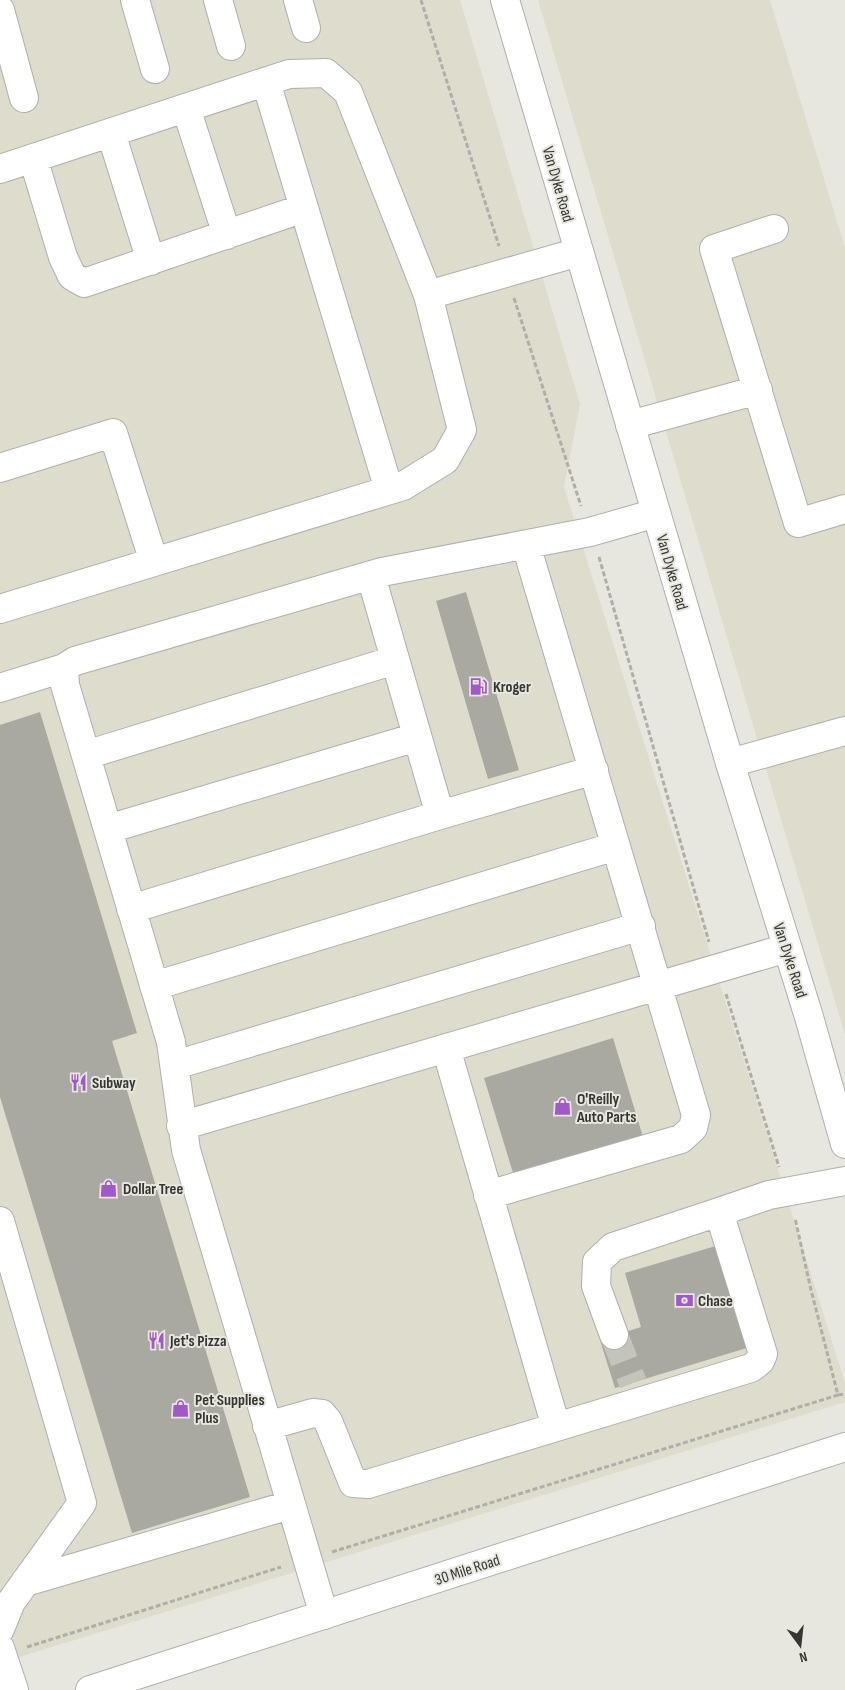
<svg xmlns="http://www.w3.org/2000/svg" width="845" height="1690" viewBox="0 0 845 1690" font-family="'Sofia Sans Condensed',sans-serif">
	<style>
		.built { fill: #dedccd }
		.building { fill: #a9a9a2 }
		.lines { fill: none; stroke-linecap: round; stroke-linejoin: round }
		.minor-tunnel { stroke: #c4c4bd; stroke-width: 28; stroke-dasharray: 28 14; stroke-linecap: butt }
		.minor-casing { stroke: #b0afa8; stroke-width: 30 }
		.major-casing { stroke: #b0afa8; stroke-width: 30 }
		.path { stroke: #afaea8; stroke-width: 3; stroke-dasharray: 5 2.5; stroke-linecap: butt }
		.minor { stroke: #fff; stroke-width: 28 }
		.major { stroke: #fff; stroke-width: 28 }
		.labels { text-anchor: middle; stroke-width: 4; stroke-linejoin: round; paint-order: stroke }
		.street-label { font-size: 16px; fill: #363633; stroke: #e8e7df }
		.poi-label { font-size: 16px; font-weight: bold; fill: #363633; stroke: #e8e7df; text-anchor: start }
	</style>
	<rect width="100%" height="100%" fill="#e8e7df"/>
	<path class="built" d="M0,0H460L580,404L564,487L845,1383V1402L0,1663Z
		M538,0H770L845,248V1035Z"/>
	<path class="building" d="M466,592L519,770L488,779L436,601Z
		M40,712L137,1033L112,1041L250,1497L132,1533L0,1097V725Z
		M613,1038L643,1137L514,1176L484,1078Z
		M719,1245L750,1347L615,1388L600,1340L641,1327L625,1273Z"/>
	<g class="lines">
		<path class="minor-tunnel" d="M614,1335L633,1383"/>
		<defs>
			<path id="minor" d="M135,0L155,69
				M218,0L231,46
				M298,0L306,28
				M0,10L24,98
				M266,82L389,490
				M186,108L227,235
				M111,133L151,261
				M33,158L63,257L72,276L84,283L304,208
				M0,169L289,74L326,73L348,92L428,295L462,430L445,460L403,486L0,609
				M774,229L714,249L798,523L845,509
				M428,295L579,252
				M630,425L758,390
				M0,468L113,433L154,562
				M371,576L440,815
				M0,688L64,668
				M86,755L395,660
				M730,763L845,731
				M108,829L417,737
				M131,909L440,815L594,770
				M154,986L616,846
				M446,1048L556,1427
				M175,1065L641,926
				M181,1126L787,948
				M488,1195L681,1139L693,1128L696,1115L526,545
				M0,1221L82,1503L11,1602L0,1629
				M614,1335L596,1286L597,1262L613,1247L719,1212
				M267,1426L313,1413L322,1414L328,1421L353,1483L368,1484L751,1368L760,1361L763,1354L719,1212L769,1195L845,1181
				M25,1582L290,1505
				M324,1615L186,1150L171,1042L65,685L64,668L75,661L382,572L590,532L656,513
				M0,1648L14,1690"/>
			<path id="major" d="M505,0L730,763L809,1017L845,1144
				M90,1690L845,1447"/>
		</defs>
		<use href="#minor" class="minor-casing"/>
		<use href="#major" class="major-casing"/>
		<path class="path" d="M421,0L499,246
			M514,298L581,506
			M599,557L709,942
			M726,994L779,1167
			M838,1395L845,1394
			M332,1552L838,1395L811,1290L795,1218
			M27,1647L281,1567"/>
		<use href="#minor" class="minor"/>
		<use href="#major" class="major"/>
	</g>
	<defs>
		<symbol id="fuel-bare" viewBox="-9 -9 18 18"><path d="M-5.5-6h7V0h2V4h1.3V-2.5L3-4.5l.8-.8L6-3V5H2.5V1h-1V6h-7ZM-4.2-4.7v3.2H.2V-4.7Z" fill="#a158cb" stroke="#e8e7df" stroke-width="2.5" paint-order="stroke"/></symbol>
		<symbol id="restaurant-bare" viewBox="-9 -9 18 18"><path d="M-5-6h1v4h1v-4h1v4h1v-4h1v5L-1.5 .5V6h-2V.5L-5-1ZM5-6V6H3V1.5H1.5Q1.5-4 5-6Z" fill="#a158cb" stroke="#e8e7df" stroke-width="2.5" paint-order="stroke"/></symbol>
		<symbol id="shop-bare" viewBox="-9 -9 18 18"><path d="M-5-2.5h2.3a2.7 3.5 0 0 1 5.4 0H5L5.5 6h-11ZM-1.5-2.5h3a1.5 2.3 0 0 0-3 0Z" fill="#a158cb" stroke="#e8e7df" stroke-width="2.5" paint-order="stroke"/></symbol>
		<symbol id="bank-bare" viewBox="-9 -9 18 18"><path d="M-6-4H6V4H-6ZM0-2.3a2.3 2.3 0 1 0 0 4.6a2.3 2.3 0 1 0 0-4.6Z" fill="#a158cb" stroke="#e8e7df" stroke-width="2.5" paint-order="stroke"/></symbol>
	</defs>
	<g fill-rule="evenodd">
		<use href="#fuel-bare" x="466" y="674" width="25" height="25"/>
		<use href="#restaurant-bare" x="66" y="1070" width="25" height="25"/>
		<use href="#shop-bare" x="550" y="1094" width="25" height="25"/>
		<use href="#shop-bare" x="96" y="1176" width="25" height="25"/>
		<use href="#bank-bare" x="672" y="1288" width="25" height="25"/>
		<use href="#restaurant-bare" x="144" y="1328" width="25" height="25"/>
		<use href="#shop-bare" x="168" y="1396" width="25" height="25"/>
	</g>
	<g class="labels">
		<g class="street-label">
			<text transform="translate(559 184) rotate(74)" y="6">Van Dyke Road</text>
			<text transform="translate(673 572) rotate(74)" y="6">Van Dyke Road</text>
			<text transform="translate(791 960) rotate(72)" y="6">Van Dyke Road</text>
			<text transform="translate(467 1569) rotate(-18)" y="6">30 Mile Road</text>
		</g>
		<g class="poi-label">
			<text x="493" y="692">Kroger</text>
			<text x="92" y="1088">Subway</text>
			<text x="577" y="1104">O'Reilly<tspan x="577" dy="18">Auto Parts</tspan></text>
			<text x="123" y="1194">Dollar Tree</text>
			<text x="698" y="1306">Chase</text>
			<text x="170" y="1346">Jet's Pizza</text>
			<text x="195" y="1405">Pet Supplies<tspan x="195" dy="18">Plus</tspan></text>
		</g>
	</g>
	<g transform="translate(800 1645) rotate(165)" stroke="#e8e7df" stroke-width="4" paint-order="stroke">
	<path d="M0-4L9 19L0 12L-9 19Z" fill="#363633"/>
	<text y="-8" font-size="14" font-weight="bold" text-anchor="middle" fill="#363633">N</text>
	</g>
</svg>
